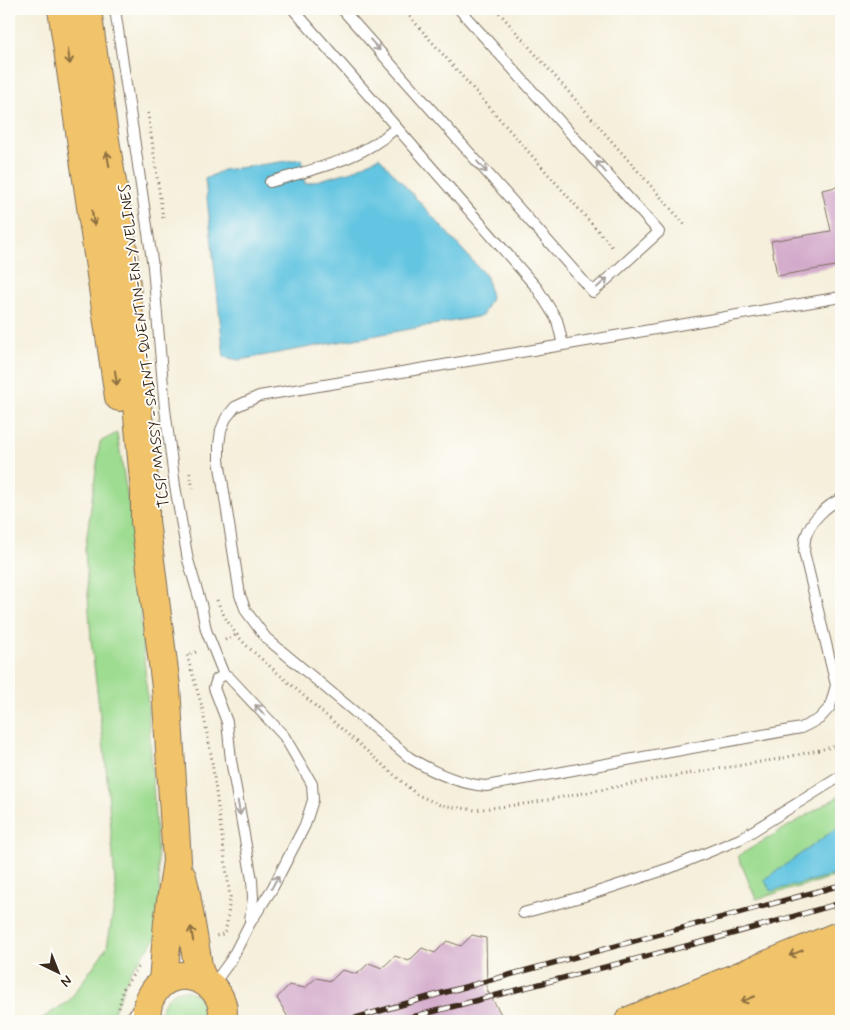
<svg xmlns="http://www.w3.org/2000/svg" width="850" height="1030" viewBox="0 0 850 1030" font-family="Mynerve,sans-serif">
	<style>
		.green { fill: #9edc91; stroke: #6c8358 }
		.water { fill: #63c5e1; stroke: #4f7880 }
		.building { fill: #d3aacb }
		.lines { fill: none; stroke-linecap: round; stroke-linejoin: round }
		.service-casing { stroke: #7c6f60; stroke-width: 12 }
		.primary-casing { stroke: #7c6f60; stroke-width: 30 }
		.trunk-casing { stroke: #7c6f60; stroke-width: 30 }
		.path { stroke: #7c6f60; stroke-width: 3; stroke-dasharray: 1 4; stroke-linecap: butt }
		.service { stroke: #fff; stroke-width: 10 }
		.primary { stroke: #f1c36a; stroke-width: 28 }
		.trunk { stroke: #f1c36a; stroke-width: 28 }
		.rail-casing { stroke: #3b2a1e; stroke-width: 5.5 }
		.rail { stroke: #fdfcf7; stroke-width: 4; stroke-dasharray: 11; stroke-linecap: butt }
		.oneway { stroke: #a79f9a }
		.oneway2 { stroke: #8d6f40 }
		.labels { text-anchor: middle; stroke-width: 4; stroke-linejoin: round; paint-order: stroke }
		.street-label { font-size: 15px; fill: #3b2a1e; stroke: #fdfcf7 }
	</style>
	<rect width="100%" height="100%" fill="#fdfcf7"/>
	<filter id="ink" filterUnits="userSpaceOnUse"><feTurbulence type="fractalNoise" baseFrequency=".02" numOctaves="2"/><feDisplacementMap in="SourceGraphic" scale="10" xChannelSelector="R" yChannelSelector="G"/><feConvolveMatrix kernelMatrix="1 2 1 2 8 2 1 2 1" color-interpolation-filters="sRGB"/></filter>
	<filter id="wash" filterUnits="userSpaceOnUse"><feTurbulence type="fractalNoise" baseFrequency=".0096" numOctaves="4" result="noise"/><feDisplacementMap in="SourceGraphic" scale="20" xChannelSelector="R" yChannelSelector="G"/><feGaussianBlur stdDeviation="1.12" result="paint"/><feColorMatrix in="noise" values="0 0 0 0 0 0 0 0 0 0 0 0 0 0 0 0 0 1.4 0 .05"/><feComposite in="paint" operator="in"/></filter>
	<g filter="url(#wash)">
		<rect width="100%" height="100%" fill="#f5efdb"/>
		<path class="green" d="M117,433L142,586L141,620L148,706L160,897L157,937L130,972L112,1016L107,1021H38L69,1001L107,947L116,895L106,766L91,640L85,550L100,442Z
			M841,795V875L756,899L738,856Z
			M186,990L196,994L208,1006L209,1017L207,1021H161C159,1011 164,998 174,993C177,991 182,991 186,990Z"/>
		<path class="water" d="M379,157L487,277L491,298L482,316L239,360L224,357L205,179L223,170L302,159L305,184L352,171Z
			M841,825V873L772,891L764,880Z"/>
		<g id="blocks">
			<path class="building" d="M841,186V265L777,276L771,241L831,231L822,190Z
				M472,935L486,938L487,990L505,1021H290L277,998L289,985L305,988L316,978L331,981L342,970L357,974L369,963L382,968L395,956L409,961L422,948L435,953L447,941L461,946Z"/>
		</g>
	</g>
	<g filter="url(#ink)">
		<use href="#blocks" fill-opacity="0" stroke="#7c6f60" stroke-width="1"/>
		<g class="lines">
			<defs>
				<path id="service" d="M115,9L153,267L165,409L175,486L188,560L201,604L206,630L224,675
					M293,9L537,288L557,320L563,345L259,396L235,407L226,418L221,430L219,445V460L240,595L246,611L266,638L410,758C433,772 458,784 486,786L801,728L819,719L830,707L836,685L804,552C805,547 804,541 806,536C811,520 826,506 841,499
					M342,9L593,292L659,232L459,9
					M270,182C316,168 359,161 396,128
					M563,345L841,297
					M224,675L217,679L214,688L227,722L231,760L252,880L253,898L250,920
					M523,913L588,895L670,868L740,839L841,776
					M212,986L231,960L250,923L272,889L305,825L313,800L312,784L284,736L228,676L224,675
					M127,1021L141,1008"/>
				<path id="primary" d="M62,9L119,397
					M87,9L103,128L122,243L145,491V521L166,687L177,861L168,922L163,981
					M182,877L185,889L199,971L204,981
					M147,1021C146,1012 147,1003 152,995C173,957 231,981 222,1021
					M629,1021L841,935
					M693,1021L800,978L841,959
					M753,1021L841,985
					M815,1021L841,1010"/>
				<path id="trunk" d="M145,1021L146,1019"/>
			</defs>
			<use href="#service" class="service-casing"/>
			<use href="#primary" class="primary-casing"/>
			<use href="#trunk" class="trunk-casing"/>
			<path class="path" d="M403,9L614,249
				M496,9L686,226
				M148,113L163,218
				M190,473L193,489
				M217,600C225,620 234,633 249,648L416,794L440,805L475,810L531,803L668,777L779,759L841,745
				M225,640L236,635
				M196,652L187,655L202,707L211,754L230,897L227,924L224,934L215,936
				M119,1008L123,989L140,965"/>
			<use href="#service" class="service"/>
			<use href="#primary" class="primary"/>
			<use href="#trunk" class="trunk"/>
			<defs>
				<path id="rail" d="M345,1021L439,994L841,885
					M397,1021L717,938L841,903"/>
			</defs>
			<use href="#rail" class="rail-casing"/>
			<use href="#rail" class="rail"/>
		</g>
		<defs><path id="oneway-shaft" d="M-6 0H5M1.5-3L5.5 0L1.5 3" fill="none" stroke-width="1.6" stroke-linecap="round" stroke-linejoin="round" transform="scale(1.25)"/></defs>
		<g class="oneway">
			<use href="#oneway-shaft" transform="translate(375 45) rotate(49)"/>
			<use href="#oneway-shaft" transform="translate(482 167) rotate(49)"/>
			<use href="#oneway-shaft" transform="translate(601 167) rotate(-132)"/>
			<use href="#oneway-shaft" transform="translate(602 283) rotate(-42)"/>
			<use href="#oneway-shaft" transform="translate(260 710) rotate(-133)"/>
			<use href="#oneway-shaft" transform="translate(239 808) rotate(80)"/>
			<use href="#oneway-shaft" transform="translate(275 882) rotate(-62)"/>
		</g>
		<g class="oneway2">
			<use href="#oneway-shaft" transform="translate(69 57) rotate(82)"/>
			<use href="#oneway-shaft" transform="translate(108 159) rotate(-100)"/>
			<use href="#oneway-shaft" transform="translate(93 218) rotate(82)"/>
			<use href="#oneway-shaft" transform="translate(116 378) rotate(82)"/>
			<use href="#oneway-shaft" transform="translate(192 934) rotate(-99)"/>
			<use href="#oneway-shaft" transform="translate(796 953) rotate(158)"/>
			<use href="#oneway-shaft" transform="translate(748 999) rotate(158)"/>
		</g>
	</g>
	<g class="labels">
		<g class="street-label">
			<text transform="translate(144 346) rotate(-97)" y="5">TCSP MASSY - SAINT-QUENTIN-EN-YVELINES</text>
		</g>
	</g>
	<rect width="850" height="1030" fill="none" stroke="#fdfcf7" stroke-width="30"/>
	<g transform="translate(58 972) rotate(137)" stroke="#fdfcf7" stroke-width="4" paint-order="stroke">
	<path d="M0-4L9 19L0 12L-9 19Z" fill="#3b2a1e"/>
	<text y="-8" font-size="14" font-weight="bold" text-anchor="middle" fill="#3b2a1e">N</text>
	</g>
</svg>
